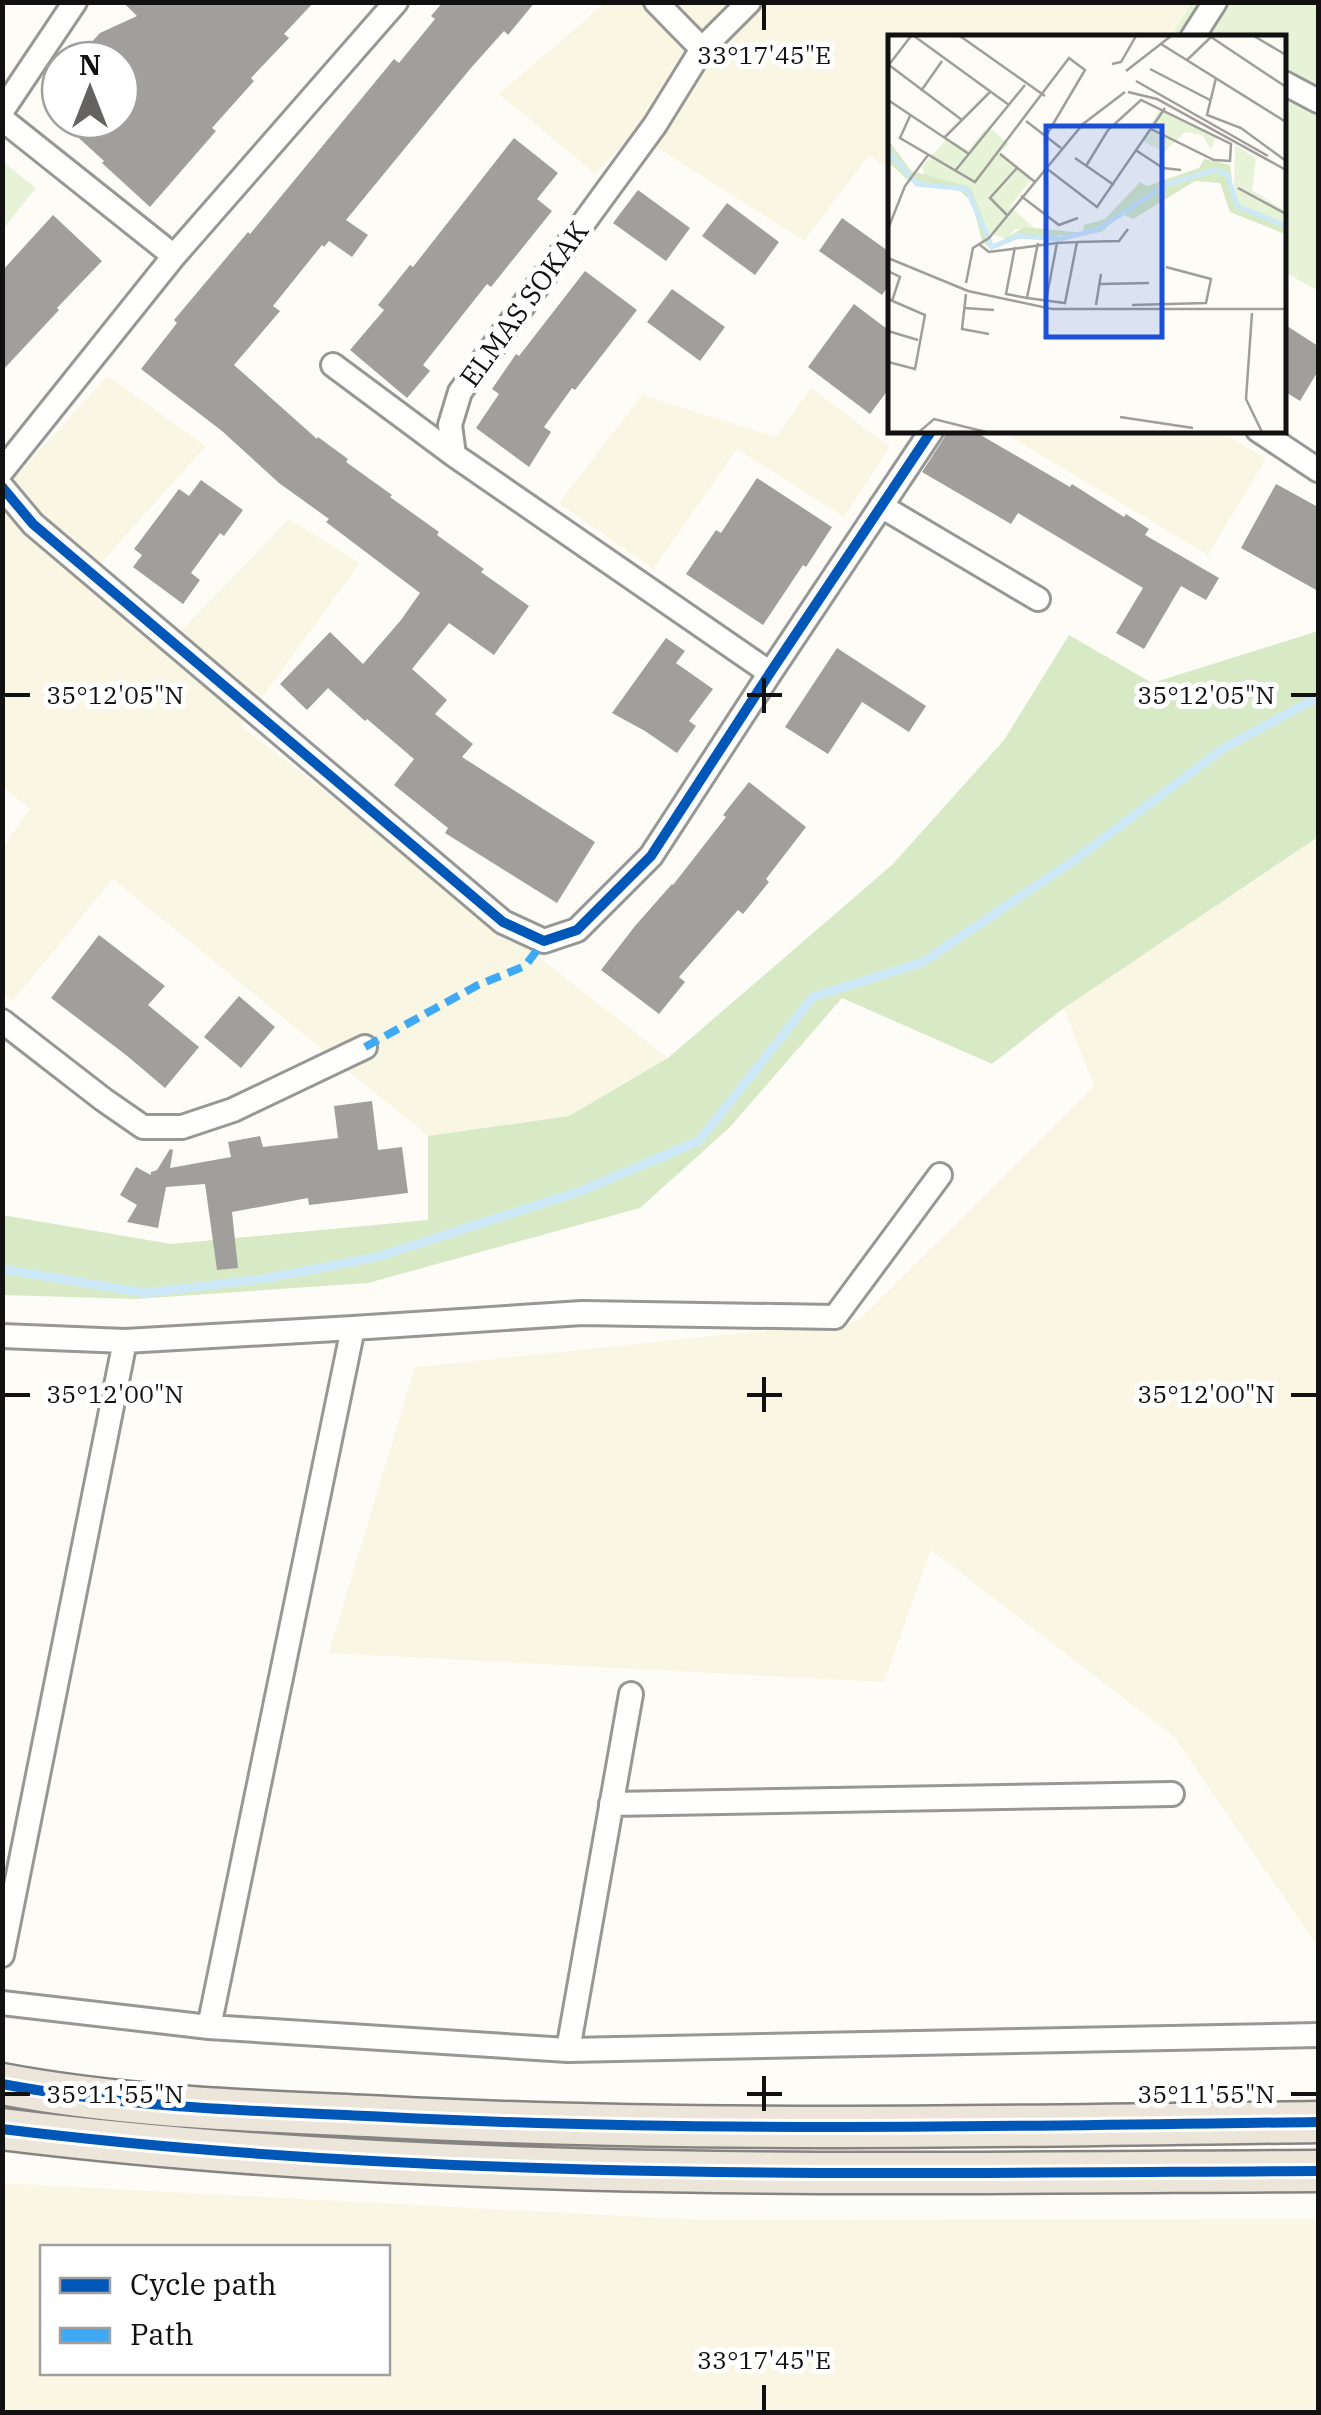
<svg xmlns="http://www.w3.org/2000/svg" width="1321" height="2415" viewBox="0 0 1321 2415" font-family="'IBM Plex Serif',serif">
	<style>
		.farmland { fill: #f9f7e4; fill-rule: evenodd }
		.green { fill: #e7f3d7 }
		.forest { fill: #d8eac5 }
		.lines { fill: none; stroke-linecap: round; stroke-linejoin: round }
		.stream { stroke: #cde8f7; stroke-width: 9 }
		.building { fill: #a19f9c }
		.minor-casing { stroke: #979795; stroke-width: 28 }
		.trunk-casing { stroke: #858482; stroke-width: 45 }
		.minor { stroke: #fffffe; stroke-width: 22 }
		.trunk { stroke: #ece5da; stroke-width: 40 }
		.quiet { stroke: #3fa9f5; stroke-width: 8; stroke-dasharray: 15 8; stroke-linecap: butt }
		.cycleway-casing { stroke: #fff; stroke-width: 16 }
		.cycleway { stroke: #0057b8; stroke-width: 10 }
		.ticks { fill: none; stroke: #111; stroke-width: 4 }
		.labels { text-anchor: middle; stroke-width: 10; stroke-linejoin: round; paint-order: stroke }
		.street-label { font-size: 28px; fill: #111; stroke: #fff }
		.inset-river { fill: none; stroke: #cde8f7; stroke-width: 5 }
		.inset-road { fill: none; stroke: #9f9e9b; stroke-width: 2.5 }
		.view { fill: #1d4ed8; fill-opacity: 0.15; stroke: #1d4ed8; stroke-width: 5 }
		.inset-edge { fill: none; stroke: #111; stroke-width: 5 }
		.ticks-label { font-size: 25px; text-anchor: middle; fill: #111; stroke: #fff; stroke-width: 10; stroke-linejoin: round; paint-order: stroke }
	</style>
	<rect width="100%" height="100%" fill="#fdfcf7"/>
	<path class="farmland" d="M605,3H1191L1170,37L891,38V171L869,155L804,241L634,133L595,174L499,94Z
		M108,376L206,446L91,574L170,642L289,519L360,563L241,726L668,1058L569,1116L428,1136L113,879L13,1001L3,993V847L30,809L3,787L2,491Z
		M811,388L890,447L844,517L737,449L653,569L559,503L642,395L776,437Z
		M999,430H1219L1266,459L1208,555Z
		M1318,837V1947L1174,1737L931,1550L884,1682L329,1653L415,1367L858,1321L1094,1086L1064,1008Z
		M2,2183L701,2220L1318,2219V2412H3ZM42,2248H388V2372H42Z"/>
	<path class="green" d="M1191,3H1318V291L1284,272V38H1170Z
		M3,162L36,188L3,229Z"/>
	<path class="forest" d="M1318,631V837L1064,1008L992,1064L842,998L730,1127L640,1208L368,1283L136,1299L3,1295L2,1215L171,1244L428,1220V1136L569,1116L668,1058L893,864L1004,740L1069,635L1152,683Z"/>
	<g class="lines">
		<path class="stream" d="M2,1269L145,1293L263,1279L377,1257L581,1191L699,1141L813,997L923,962L1076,859L1224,748L1318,697"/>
	</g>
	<path class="building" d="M123,2H314L284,34L289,38L251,78L254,81L212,128L216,131L150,207L102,163L104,161L59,120H120V60H75L100,33L137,16Z
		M443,2H535L508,35L504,31L470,69L346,220L368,235L352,257L329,241L324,247L322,245L273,306L280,311L234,365L317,439L318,437L348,459L346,462L392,495L390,497L439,532L437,535L484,569L481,572L529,606L494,655L449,623L412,669L447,700L435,714L473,744L462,757L595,842L557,903L445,833L448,828L394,785L414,759L367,719L365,721L328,688L307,710L280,684L330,632L363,664L401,620L420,593L326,522L329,519L279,483L222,431L141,369L177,323L174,320L248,232L250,234L394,59L399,63L435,19L431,16Z
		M514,138L558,173L537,199L552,211L491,287L487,284L423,365L430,371L407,398L350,350L384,310L378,305L410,265L413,267Z
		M638,190L690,228L666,261L613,223Z
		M727,203L779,242L755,275L702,236Z
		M53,215L102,261L57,308L59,310L2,371V271Z
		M842,218L891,253V282L882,295L819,251Z
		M585,271L637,310L575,390L572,388L544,427L551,432L529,467L476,428L499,394L492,389L516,354L519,356Z
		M672,289L725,327L700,361L647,322Z
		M854,304L891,332V386L870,414L808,367Z
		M1284,324L1318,346V371L1300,401L1284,391Z
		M947,430H972L1070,487L1072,484L1124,517L1126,514L1149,529L1145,535L1219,578L1206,600L1181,586L1144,649L1116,633L1143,588L1018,513L1011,524L922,472L944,438Z
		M757,478L832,527L806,567L803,565L763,625L686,574L716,530L721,533Z
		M201,480L243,510L224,536L220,533L191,573L200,580L183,604L133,567L142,555L134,549L179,489L189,496Z
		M1276,484L1318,507V591L1241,548Z
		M666,638L685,651L676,663L713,689L689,721L696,726L677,753L645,731L612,713Z
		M837,648L926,706L909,732L862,702L828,754L785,727Z
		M749,782L806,827L766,879L769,882L743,914L738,910L679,977L685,982L659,1014L601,970L635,926L672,884L673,885L726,817L723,815Z
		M99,935L165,986L148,1005L199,1047L165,1088L126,1055L51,998Z
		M239,996L275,1027L241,1068L204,1037Z
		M372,1101L378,1150L402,1147L408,1193L309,1205L308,1198L232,1212L238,1268L217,1270L205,1184L166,1187L158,1228L127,1222L137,1205L120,1195L136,1167L151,1175V1172L157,1170L170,1149L173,1150L170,1168L231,1157L228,1142L260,1136L263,1147L338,1138L334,1106Z"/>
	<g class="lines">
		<defs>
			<path id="minor" d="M656,2L702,49
				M1192,38L1215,2
				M1284,83L1318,101
				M2,111L75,2
				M2,119L174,256
				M333,365L454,455L770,673
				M1258,430L1318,470
				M454,455L450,425L460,392L655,125L702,49L749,2
				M2,471L174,256L396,2
				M2,487L33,524L503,922L544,941L577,930L651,856L770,673L932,430
				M881,506L1038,599
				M2,1021L104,1100L143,1127H182L233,1110L365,1047
				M353,1328L582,1313L835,1317L940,1175
				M2,1336L125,1341L2,1955
				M611,1804L1172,1794
				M2,2003L209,2027L353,1328L125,1341
				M209,2027L568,2050L1318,2035
				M568,2050L631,1694"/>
			<path id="trunk" d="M2,2084C129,2108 258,2111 387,2117C697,2133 1008,2126 1318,2122
				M2,2129C439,2183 880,2173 1318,2171"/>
		</defs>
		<use href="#minor" class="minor-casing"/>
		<use href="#trunk" class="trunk-casing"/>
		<use href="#minor" class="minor"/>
		<use href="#trunk" class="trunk"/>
		<path class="quiet" d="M365,1047L478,985L525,966L544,941"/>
		<defs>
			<path id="cycleway" d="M2,487L33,524L503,922L544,941L577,930L651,856L770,673L932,430
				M2,2084C129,2108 258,2111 387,2117C697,2133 1008,2126 1318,2122
				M2,2129C439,2183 880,2173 1318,2171"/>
		</defs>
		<use href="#cycleway" class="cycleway-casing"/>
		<use href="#cycleway" class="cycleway"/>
	</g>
	<path class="ticks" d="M764,5V30M764,678V713M5,695H30M747,695H782M1291,695H1316M764,1377V1412M5,1395H30M747,1395H782M1291,1395H1316M764,2076V2111M5,2094H30M747,2094H782M1291,2094H1316M764,2385V2410"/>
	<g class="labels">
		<g class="street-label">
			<text transform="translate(524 304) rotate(-54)" y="10">ELMAS SOKAK</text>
		</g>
	</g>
	<g transform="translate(888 35)">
		<rect width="398" height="398" fill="#fdfcf7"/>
		<path d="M272,74L328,102L323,114L314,100L297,97L276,117L254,106ZM100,91L121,109L113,117L144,143L122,171L146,193L127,194L119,204L98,197L83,152L38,142L34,132L59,103L80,115ZM347,110L368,124L364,155L397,176L395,189L361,176L346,163Z" fill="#e7f3d7"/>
		<path d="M0,104L23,136L83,152L105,211L136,192L195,198L196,190L217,184L252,147L259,151L311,133L316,124L342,130L346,163L361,176L397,189V199L342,177L332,148L307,146L245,184L232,178L214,197L128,204L103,214L94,206L84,167L72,156L21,146L1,128Z" fill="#d8eac5"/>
		<path class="inset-river" d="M0,116L29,149L79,154L104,212L131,201L171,204L209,195L279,149L327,135L339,139L349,171L398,191"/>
		<path class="inset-road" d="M26,1L121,70M72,1L157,61M366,1L398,20M323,2L398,52M273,9L398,87M299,25L323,2M224,29L233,27L248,1M1,30L74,85M0,31L23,1M262,34L322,65M238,36L283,1M328,43L319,80L353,93L398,126M248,46L380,121M33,56L54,26M240,57L269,64L398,135M0,65L81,119M22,81L12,103L87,147L181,23L197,35L158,101M138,86L173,113M57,102L103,56M249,116L275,133L293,135M112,119L147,147M187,123L226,150M198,131L220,95L253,65L343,109L342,126L326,125L263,94M158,133L209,172L277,73M67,136L137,50M350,153L398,179M133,161L171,190L190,183M119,180L102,163L129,133M0,194L17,151L40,120M189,207L231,206L240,194M150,208L139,263L177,268L189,207L169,208M92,210L101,217L169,208L158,266M127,212L118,259L139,263M0,223L80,256L164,274H398M0,236L12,242L4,266M78,248L85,213L101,203L195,89L237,57M212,249L261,248M78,259L74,294L101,299M0,264L37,280L27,334L0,327M208,270L213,239M244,270L318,268L323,244L278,232M76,273L106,275M364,278L358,364L374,397M0,296L30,305M232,382L305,393M31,397L46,384L98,397"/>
		<path class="view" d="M158,91H274V302H158Z"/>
		<rect width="398" height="398" class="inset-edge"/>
	</g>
	<g class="ticks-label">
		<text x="764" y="64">33°17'45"E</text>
		<text x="115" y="704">35°12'05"N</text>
		<text x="1206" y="704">35°12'05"N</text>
		<text x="115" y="1403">35°12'00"N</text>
		<text x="1206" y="1403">35°12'00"N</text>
		<text x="115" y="2103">35°11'55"N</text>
		<text x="1206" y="2103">35°11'55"N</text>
		<text x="764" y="2369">33°17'45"E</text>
	</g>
	<rect width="1321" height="2415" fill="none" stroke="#111111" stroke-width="10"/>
	<rect x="40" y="2245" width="350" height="130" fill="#ffffff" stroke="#a0a0a0" stroke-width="2.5"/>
	<rect x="60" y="2278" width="50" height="15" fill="#0057b8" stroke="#a0a0a0" stroke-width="2.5"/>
	<text x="130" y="2295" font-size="30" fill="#111111">Cycle path</text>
	<rect x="60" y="2328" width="50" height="15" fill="#3fa9f5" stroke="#a0a0a0" stroke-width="2.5"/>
	<text x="130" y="2345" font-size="30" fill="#111111">Path</text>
	<g transform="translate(90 90)"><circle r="48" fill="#ffffff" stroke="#a0a0a0" stroke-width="2.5"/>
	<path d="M0-8L18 38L0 25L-18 38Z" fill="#646362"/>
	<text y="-15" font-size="28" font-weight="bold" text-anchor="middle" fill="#111111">N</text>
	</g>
</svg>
